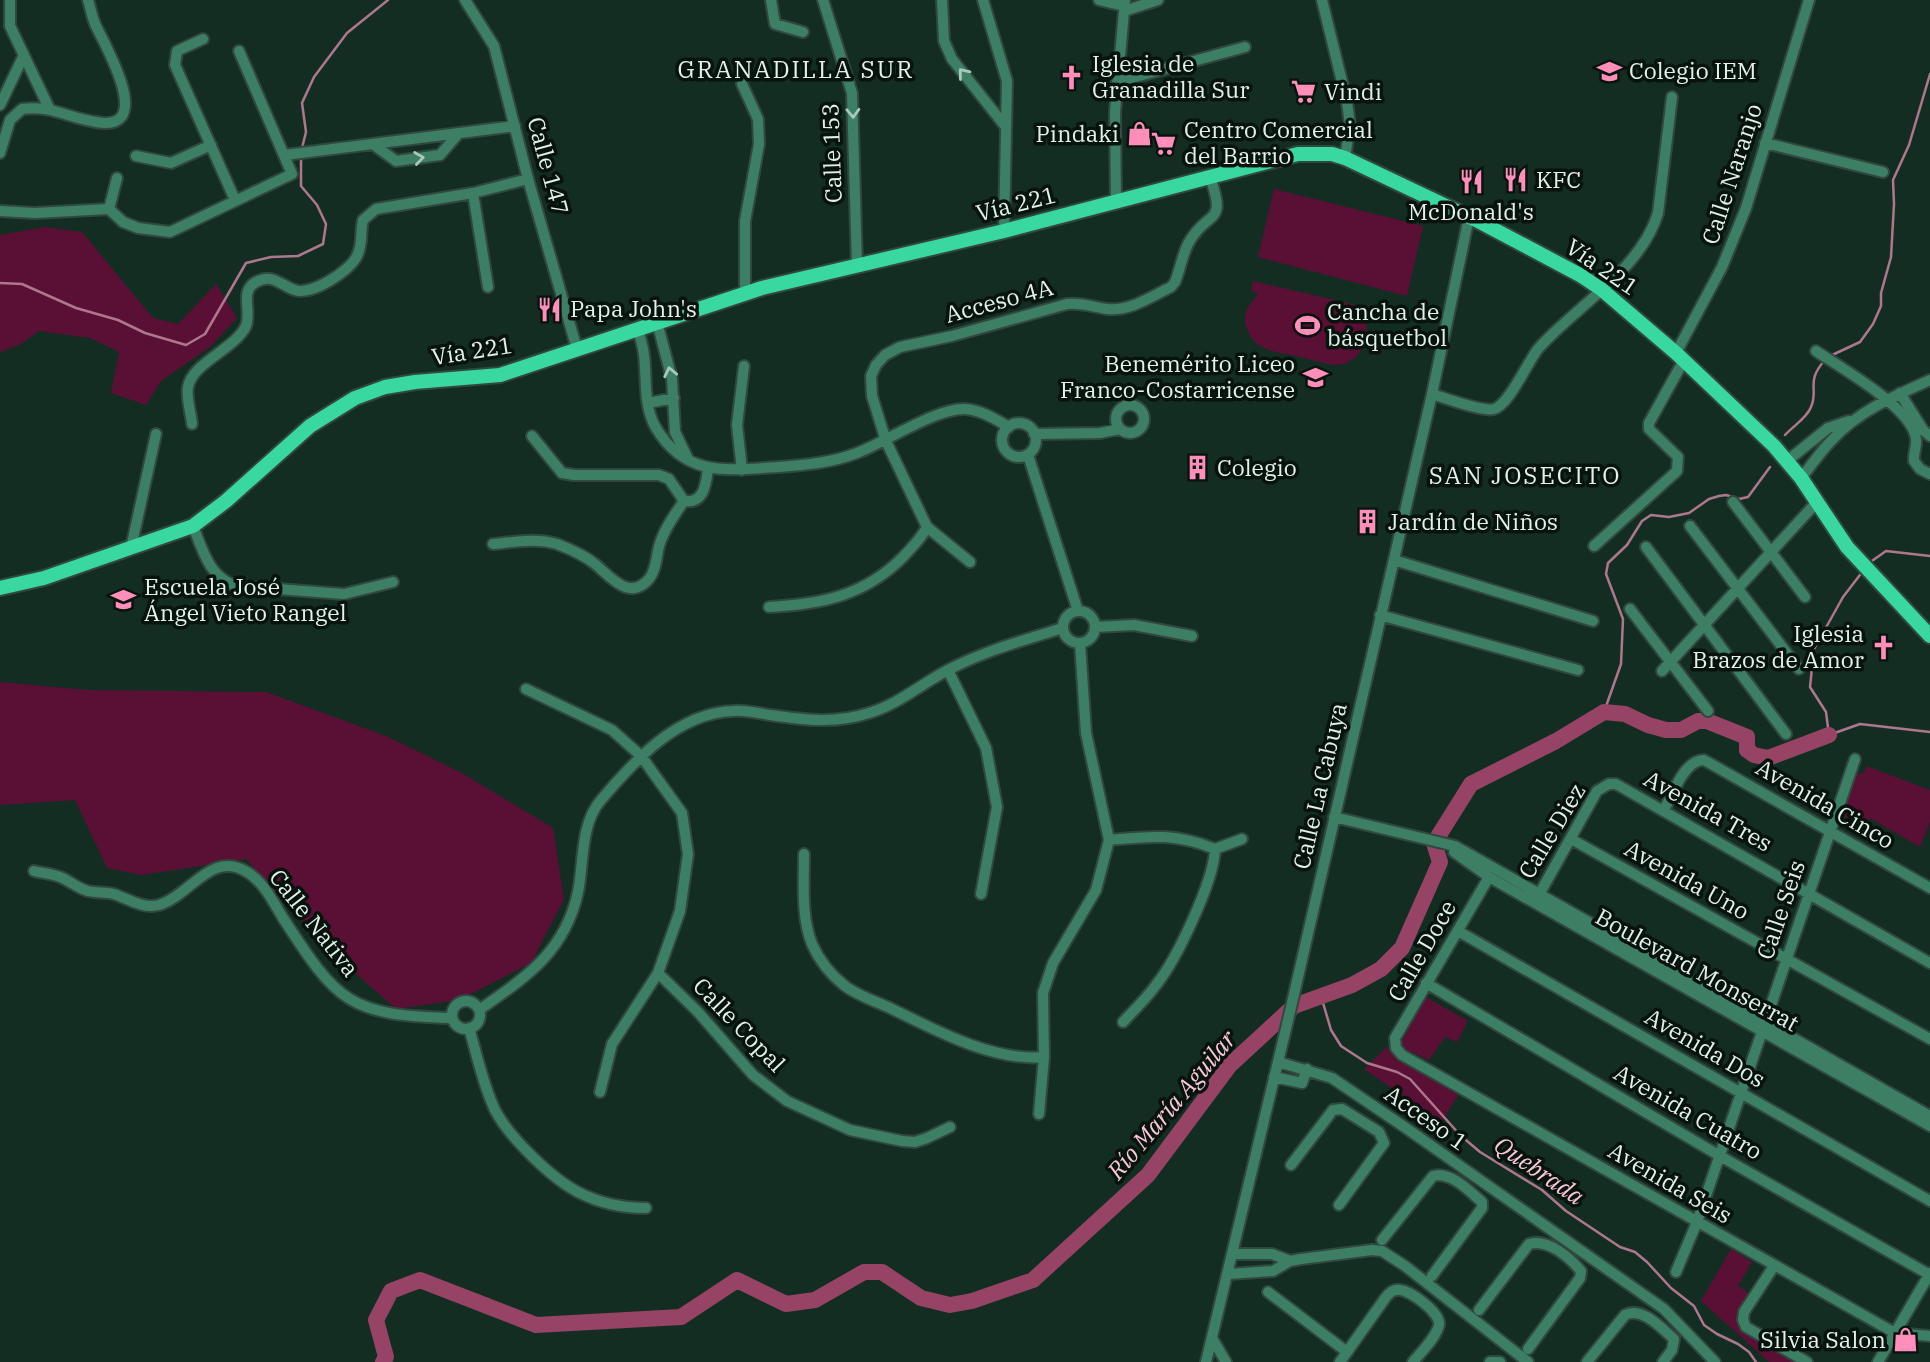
<svg xmlns="http://www.w3.org/2000/svg" width="1930" height="1362" viewBox="0 0 1930 1362" font-family="'IBM Plex Serif',serif">
	<style>
		.green { fill: #591034 }
		.lines { fill: none; stroke-linecap: round; stroke-linejoin: round }
		.stream { stroke: #ad778d; stroke-width: 2.5 }
		.river { stroke: #964366; stroke-width: 16 }
		.minor-casing { stroke: #31483f; stroke-width: 14 }
		.major-casing { stroke: #31483f; stroke-width: 18 }
		.minor { stroke: #3d7f64; stroke-width: 10 }
		.major { stroke: #39d8a1; stroke-width: 14 }
		.oneway { stroke: #a8c9ba }
		.labels { text-anchor: middle; stroke-width: 7; stroke-linejoin: round; paint-order: stroke }
		.poi-label { font-size: 23px; fill: #e2f1e9; stroke: #08130e; text-anchor: start }
		.street-label { font-size: 23px; fill: #e2f1e9; stroke: #08130e }
		.neighbourhood-label { font-size: 24px; letter-spacing: 2px; fill: #e2f1e9; stroke: #08130e }
		.water-label { font-size: 24px; font-style: italic; fill: #f9c8d9; stroke: #08130e }
	</style>
	<rect width="100%" height="100%" fill="#142d23"/>
	<path class="green" d="M1274,189L1423,226L1407,296L1258,257Z
		M45,227L82,232L153,318L178,324L216,284L237,318L210,347L161,381L146,405L111,393L119,352L90,338L39,331L21,344L0,352V235Z
		M1253,281L1373,309L1370,318L1363,317C1374,336 1360,364 1337,365C1325,365 1311,359 1300,357C1279,352 1253,352 1247,328C1245,323 1244,317 1246,312C1248,306 1254,299 1258,294L1251,290Z
		M0,682L86,690L266,692L386,736L460,772L553,828L564,899L531,963L459,1000L396,1009L330,951L246,859L141,875L107,868L75,800L0,805Z
		M1866,766L1930,790V822L1920,847L1870,818L1867,825L1842,816L1856,774L1864,773Z
		M1426,997L1468,1021L1457,1042L1445,1037L1429,1060L1399,1046Z
		M1387,1047L1459,1094L1441,1122L1364,1069Z
		M1731,1249L1752,1262L1738,1286L1749,1293L1737,1321L1802,1362H1769L1701,1301Z"/>
	<g class="lines">
		<path class="stream" d="M302,148L306,132L302,103L314,77L347,33L388,0
			M0,283L22,284L76,308L118,320L145,333L186,345L205,334L246,263L271,257L298,256L323,244L326,224L317,205L301,186V155
			M1830,356L1860,342L1873,324L1881,306V293L1891,257L1894,204L1893,180L1909,145L1930,74
			M1785,435C1793,426 1807,418 1811,407C1819,389 1805,382 1825,360
			M1869,563L1886,551L1930,556
			M1863,571L1843,597L1814,649L1810,687L1826,712L1829,735L1860,724L1930,732
			M1604,712L1621,664L1623,619L1606,574L1608,563L1627,545L1642,521L1651,515L1669,517L1689,513L1709,499L1719,496L1726,495L1739,499L1748,497L1770,467
			M1321,996L1331,1030L1341,1046L1367,1063L1397,1072L1410,1079L1460,1135L1480,1152L1542,1190L1566,1211L1620,1247L1635,1252L1647,1262L1671,1288L1694,1306L1704,1325L1717,1334L1738,1344L1749,1352L1756,1362"/>
		<path class="river" d="M383,1362L386,1357L376,1320L391,1291L420,1280L536,1325L681,1317L737,1280L786,1304L815,1300L864,1272H882L921,1298L950,1305L972,1301L1033,1280L1148,1175L1230,1065L1294,1006L1352,985L1381,969L1402,948L1440,862L1434,843L1471,784L1556,741L1604,712L1625,714L1648,725L1666,730H1681L1698,721H1707L1747,737V750L1754,755L1768,758L1829,735"/>
		<defs>
			<path id="minor" d="M10,0V26L49,108
				M465,0L494,46L528,179L577,349
				M771,0L775,24L803,32
				M823,0L852,93L857,266
				M942,0L944,41L952,59L1005,126
				M983,0L1007,81L1004,231
				M1099,0L1124,6
				M1322,0L1347,102L1350,125L1345,158
				M1124,11L1158,0
				M203,39L177,51L175,65L235,200
				M1117,82L1245,47
				M742,84L758,119L759,144L745,221V294
				M0,105L23,57
				M1765,143L1883,172
				M374,145L396,161L440,155L458,134
				M0,153L10,120L22,109C51,105 68,118 96,122C156,133 106,47 96,26C92,18 91,9 88,0
				M285,155L515,126
				M136,156L171,163L211,145
				M473,193L488,287
				M1116,202L1115,112L1125,0
				M109,209L123,222L138,228L170,232L292,174L239,51
				M0,211L35,213L109,209L117,178
				M657,322L672,379L675,432L688,459
				M638,329C640,337 643,346 644,355C647,379 643,406 656,428C686,478 728,470 778,467C805,465 831,463 857,453C886,442 936,408 965,409C981,410 995,419 1009,427
				M1816,351C1841,368 1913,408 1916,439C1917,447 1913,453 1914,461L1920,469L1930,474
				M1676,353L1722,267L1746,208L1809,0
				M1900,393L1923,430L1930,436
				M1432,394C1445,398 1482,412 1494,409C1509,405 1527,363 1538,349C1576,306 1641,270 1658,213L1672,97
				M648,403L674,398
				M1116 419a14 14 0 1 1 28 0a14 14 0 1 1-28 0Z
				M1002 440a17 17 0 1 1 34 0a17 17 0 1 1-34 0Z
				M192,424C191,413 186,398 188,387C192,363 235,349 246,326C252,311 239,291 256,282C273,273 280,285 295,290C311,296 350,271 357,256C363,245 360,232 363,220L376,209L473,193L528,179
				M1034,434L1100,433L1120,429
				M532,436L562,473L574,475H659L669,479L684,501C704,504 706,484 708,469
				M1028,455L1078,611
				M1787,461L1828,428L1849,421
				M742,470L737,425L744,366
				M1801,478C1811,466 1820,452 1832,440C1857,412 1896,395 1930,380
				M1733,502L1805,597
				M193,526C203,551 209,577 236,586L344,594L393,582
				M1690,526L1799,669
				M493,544C514,542 536,538 557,544C570,549 584,555 595,564C610,576 629,602 649,579C657,569 656,555 660,543C665,528 675,514 684,501
				M1594,546L1677,471L1678,457L1649,429V423L1684,360
				M1646,547L1786,734
				M131,548L156,434
				M1394,560L1593,621
				M970,562L927,527L886,441L872,396L871,376L876,365L885,355L900,347L952,336L1067,304C1082,302 1093,307 1107,309C1129,312 1152,296 1171,287L1175,282C1180,270 1182,256 1188,244C1207,208 1228,228 1210,177
				M769,607C822,604 864,596 903,557C912,547 921,539 927,527
				M1630,609L1708,711
				M1063 627a16 16 0 1 1 32 0a16 16 0 1 1-32 0Z
				M1380,615L1578,670
				M1095,627L1134,625L1192,636
				M948,670L986,748L997,807L981,894
				M1662,671L1816,503
				M526,689L612,730L641,756L682,813L688,854L680,911L658,973L612,1044L600,1092
				M1664,810C1673,794 1684,760 1704,760L1930,888
				M1334,817L1455,846L1930,1116
				M1571,839L1930,1039
				M1109,840C1151,836 1175,833 1215,849L1242,839
				M1454,852L1489,877L1930,1126
				M804,854C804,883 801,917 812,944C819,960 831,975 845,986C857,995 874,1001 888,1007C933,1029 993,1062 1044,1057
				M34,871C42,873 52,874 60,877C69,880 78,889 88,891C96,893 106,892 114,894C128,899 143,909 159,905C191,895 211,850 247,872C264,882 273,902 283,918C338,1003 349,1015 452,1018
				M1489,877L1395,1038L1396,1048L1402,1055L1895,1333L1930,1336
				M1536,900L1597,791L1609,784H1616L1930,963
				M1458,931L1930,1201
				M658,973L698,1012L753,1075L787,1101L850,1130L902,1141L915,1142L927,1138L950,1127
				M1426,983L1720,1156L1930,1275
				M452 1015a14 14 0 1 1 28 0a14 14 0 1 1-28 0Z
				M479,1010C526,977 565,952 578,892C584,863 580,824 601,800C634,761 677,713 733,711C745,710 758,713 770,715C805,720 835,724 869,713C899,704 921,684 948,670C984,651 1024,640 1063,628
				M1123,1022C1134,1010 1147,998 1156,985C1177,959 1214,881 1215,849
				M469,1028C477,1055 483,1085 495,1110C509,1137 551,1178 578,1192C599,1203 623,1208 646,1208
				M1278,1062L1332,1078L1403,1126L1664,1309L1715,1362
				M1274,1077L1302,1083L1307,1069
				M1039,1114L1044,1057L1043,993L1053,963L1096,890L1109,840L1086,733L1080,643
				M1291,1165L1333,1110L1342,1109L1379,1132L1384,1143L1339,1205
				M1382,1240L1433,1176C1451,1171 1469,1191 1482,1202V1208L1432,1276
				M1234,1254H1272L1290,1261
				M1774,1266L1744,1312L1743,1320L1746,1327L1807,1362
				M1676,1272L1697,1222L1855,759
				M1229,1274L1273,1271L1290,1261L1301,1259L1372,1250L1382,1251L1405,1266L1528,1362
				M1268,1292L1347,1352
				M1479,1310L1529,1244C1548,1238 1570,1258 1581,1271L1580,1278L1528,1349
				M1212,1338L1226,1362
				M1206,1362L1289,1016L1432,394L1469,217
				M1340,1362L1386,1297C1390,1292 1394,1289 1400,1290C1411,1291 1441,1313 1439,1325C1436,1338 1421,1352 1413,1362
				M1490,1362H1500
				M1587,1362L1625,1315C1642,1306 1661,1328 1674,1339L1672,1350L1663,1362
				M1878,1362L1930,1273"/>
			<path id="major" d="M0,588L44,578L193,526L226,501L310,426L355,398L385,387L415,382L500,375L762,288L1004,231L1298,154H1332L1345,158L1482,223L1580,275L1601,289L1676,353L1774,446L1801,478L1847,547L1930,636"/>
		</defs>
		<use href="#minor" class="minor-casing"/>
		<use href="#major" class="major-casing"/>
		<use href="#minor" class="minor"/>
		<use href="#major" class="major"/>
	</g>
	<defs><path id="oneway-chevron" d="M-2-3.5L2.5 0L-2 3.5" fill="none" stroke-width="1.6" stroke-linecap="round" stroke-linejoin="round" transform="scale(1.75)"/></defs>
	<g class="oneway">
		<use href="#oneway-chevron" transform="translate(963 73) rotate(-129)"/>
		<use href="#oneway-chevron" transform="translate(853 113) rotate(88)"/>
		<use href="#oneway-chevron" transform="translate(419 158) rotate(-8)"/>
		<use href="#oneway-chevron" transform="translate(670 372) rotate(-102)"/>
	</g>
	<defs>
		<symbol id="school-bare" viewBox="-9 -9 18 18"><path d="M0-5L7-2L0 1L-7-2ZM-4 1L0 2.5L4 1V4Q0 6-4 4Z" fill="#ff8ebb" stroke="#08130e" stroke-width="2.5" paint-order="stroke"/></symbol>
		<symbol id="church-bare" viewBox="-9 -9 18 18"><path d="M-1.2-6h2.4v3.5h3.3v2.4h-3.3V6h-2.4V-.1h-3.3v-2.4h3.3Z" fill="#ff8ebb" stroke="#08130e" stroke-width="2.5" paint-order="stroke"/></symbol>
		<symbol id="supermarket-bare" viewBox="-9 -9 18 18"><path d="M-6-5.5h2.5l.6 2H6L4.5 2H-2.5L-4.4-4H-6ZM-1.5 3.2a1.3 1.3 0 1 0 .1 0ZM3 3.2a1.3 1.3 0 1 0 .1 0Z" fill="#ff8ebb" stroke="#08130e" stroke-width="2.5" paint-order="stroke"/></symbol>
		<symbol id="shop-bare" viewBox="-9 -9 18 18"><path d="M-5-2.5h2.3a2.7 3.5 0 0 1 5.4 0H5L5.5 6h-11ZM-1.5-2.5h3a1.5 2.3 0 0 0-3 0Z" fill="#ff8ebb" stroke="#08130e" stroke-width="2.5" paint-order="stroke"/></symbol>
		<symbol id="restaurant-bare" viewBox="-9 -9 18 18"><path d="M-5-6h1v4h1v-4h1v4h1v-4h1v5L-1.5 .5V6h-2V.5L-5-1ZM5-6V6H3V1.5H1.5Q1.5-4 5-6Z" fill="#ff8ebb" stroke="#08130e" stroke-width="2.5" paint-order="stroke"/></symbol>
		<symbol id="stadium-bare" viewBox="-9 -9 18 18"><path d="M0-5a6.5 5 0 1 0 0 10a6.5 5 0 1 0 0-10ZM-3.5-1.8h7v3.6h-7Z" fill="#ff8ebb" stroke="#08130e" stroke-width="2.5" paint-order="stroke"/></symbol>
		<symbol id="building-bare" viewBox="-9 -9 18 18"><path d="M-4-6H4V6H1V3H-1V6H-4ZM-2.5-4.3h1.7v1.8h-1.7ZM.8-4.3h1.7v1.8H.8ZM-2.5-1h1.7V.8h-1.7ZM.8-1h1.7V.8H.8Z" fill="#ff8ebb" stroke="#08130e" stroke-width="2.5" paint-order="stroke"/></symbol>
	</defs>
	<g fill-rule="evenodd">
		<use href="#school-bare" x="1592" y="54" width="35" height="35"/>
		<use href="#church-bare" x="1054" y="60" width="35" height="35"/>
		<use href="#supermarket-bare" x="1286" y="74" width="35" height="35"/>
		<use href="#shop-bare" x="1122" y="116" width="35" height="35"/>
		<use href="#supermarket-bare" x="1146" y="126" width="35" height="35"/>
		<use href="#restaurant-bare" x="1498" y="162" width="35" height="35"/>
		<use href="#restaurant-bare" x="1454" y="164" width="35" height="35"/>
		<use href="#restaurant-bare" x="532" y="292" width="35" height="35"/>
		<use href="#stadium-bare" x="1290" y="308" width="35" height="35"/>
		<use href="#school-bare" x="1298" y="360" width="35" height="35"/>
		<use href="#building-bare" x="1180" y="450" width="35" height="35"/>
		<use href="#building-bare" x="1350" y="504" width="35" height="35"/>
		<use href="#school-bare" x="106" y="582" width="35" height="35"/>
		<use href="#church-bare" x="1866" y="630" width="35" height="35"/>
		<use href="#shop-bare" x="1888" y="1322" width="35" height="35"/>
	</g>
	<g class="labels">
		<g class="poi-label">
			<text x="1092" y="72">Iglesia de<tspan x="1092" dy="26">Granadilla Sur</tspan></text>
			<text x="1629" y="79">Colegio IEM</text>
			<text x="1324" y="100">Vindi</text>
			<text x="1184" y="138">Centro Comercial<tspan x="1184" dy="26">del Barrio</tspan></text>
			<text x="1119" y="142" text-anchor="end">Pindaki</text>
			<text x="1536" y="188">KFC</text>
			<text x="1471" y="220" text-anchor="middle">McDonald's</text>
			<text x="570" y="317">Papa John's</text>
			<text x="1327" y="320">Cancha de<tspan x="1327" dy="26">básquetbol</tspan></text>
			<text x="1295" y="372" text-anchor="end">Benemérito Liceo<tspan x="1295" dy="26">Franco-Costarricense</tspan></text>
			<text x="1217" y="476">Colegio</text>
			<text x="1388" y="530">Jardín de Niños</text>
			<text x="144" y="595">Escuela José<tspan x="144" dy="26">Ángel Vieto Rangel</tspan></text>
			<text x="1864" y="642" text-anchor="end">Iglesia<tspan x="1864" dy="26">Brazos de Amor</tspan></text>
			<text x="1886" y="1348" text-anchor="end">Silvia Salon</text>
		</g>
		<g class="street-label">
			<text transform="translate(832 153) rotate(-92)" y="8">Calle 153</text>
			<text transform="translate(548 166) rotate(75)" y="8">Calle 147</text>
			<text transform="translate(1732 174) rotate(-72)" y="8">Calle Naranjo</text>
			<text transform="translate(1016 204) rotate(-14)" y="8">Vía 221</text>
			<text transform="translate(1602 267) rotate(34)" y="8">Vía 221</text>
			<text transform="translate(999 301) rotate(-15)" y="8">Acceso 4A</text>
			<text transform="translate(472 351) rotate(-9)" y="8">Vía 221</text>
			<text transform="translate(1320 786) rotate(-77)" y="8">Calle La Cabuya</text>
			<text transform="translate(1825 804) rotate(30)" y="8">Avenida Cinco</text>
			<text transform="translate(1708 811) rotate(29)" y="8">Avenida Tres</text>
			<text transform="translate(1552 831) rotate(-59)" y="8">Calle Diez</text>
			<text transform="translate(1687 880) rotate(29)" y="8">Avenida Uno</text>
			<text transform="translate(1781 910) rotate(-71)" y="8">Calle Seis</text>
			<text transform="translate(314 923) rotate(52)" y="8">Calle Nativa</text>
			<text transform="translate(1422 951) rotate(-60)" y="8">Calle Doce</text>
			<text transform="translate(1697 970) rotate(29)" y="8">Boulevard Monserrat</text>
			<text transform="translate(739 1025) rotate(46)" y="8">Calle Copal</text>
			<text transform="translate(1705 1048) rotate(30)" y="8">Avenida Dos</text>
			<text transform="translate(1688 1112) rotate(30)" y="8">Avenida Cuatro</text>
			<text transform="translate(1426 1118) rotate(35)" y="8">Acceso 1</text>
			<text transform="translate(1670 1183) rotate(30)" y="8">Avenida Seis</text>
		</g>
		<g class="neighbourhood-label">
			<text x="796" y="78">GRANADILLA SUR</text>
			<text x="1525" y="484">SAN JOSECITO</text>
		</g>
		<g class="water-label">
			<text transform="translate(1172 1105) rotate(-50)" y="8">Río María Aguilar</text>
			<text transform="translate(1539 1171) rotate(34)" y="8">Quebrada</text>
		</g>
	</g>
</svg>
